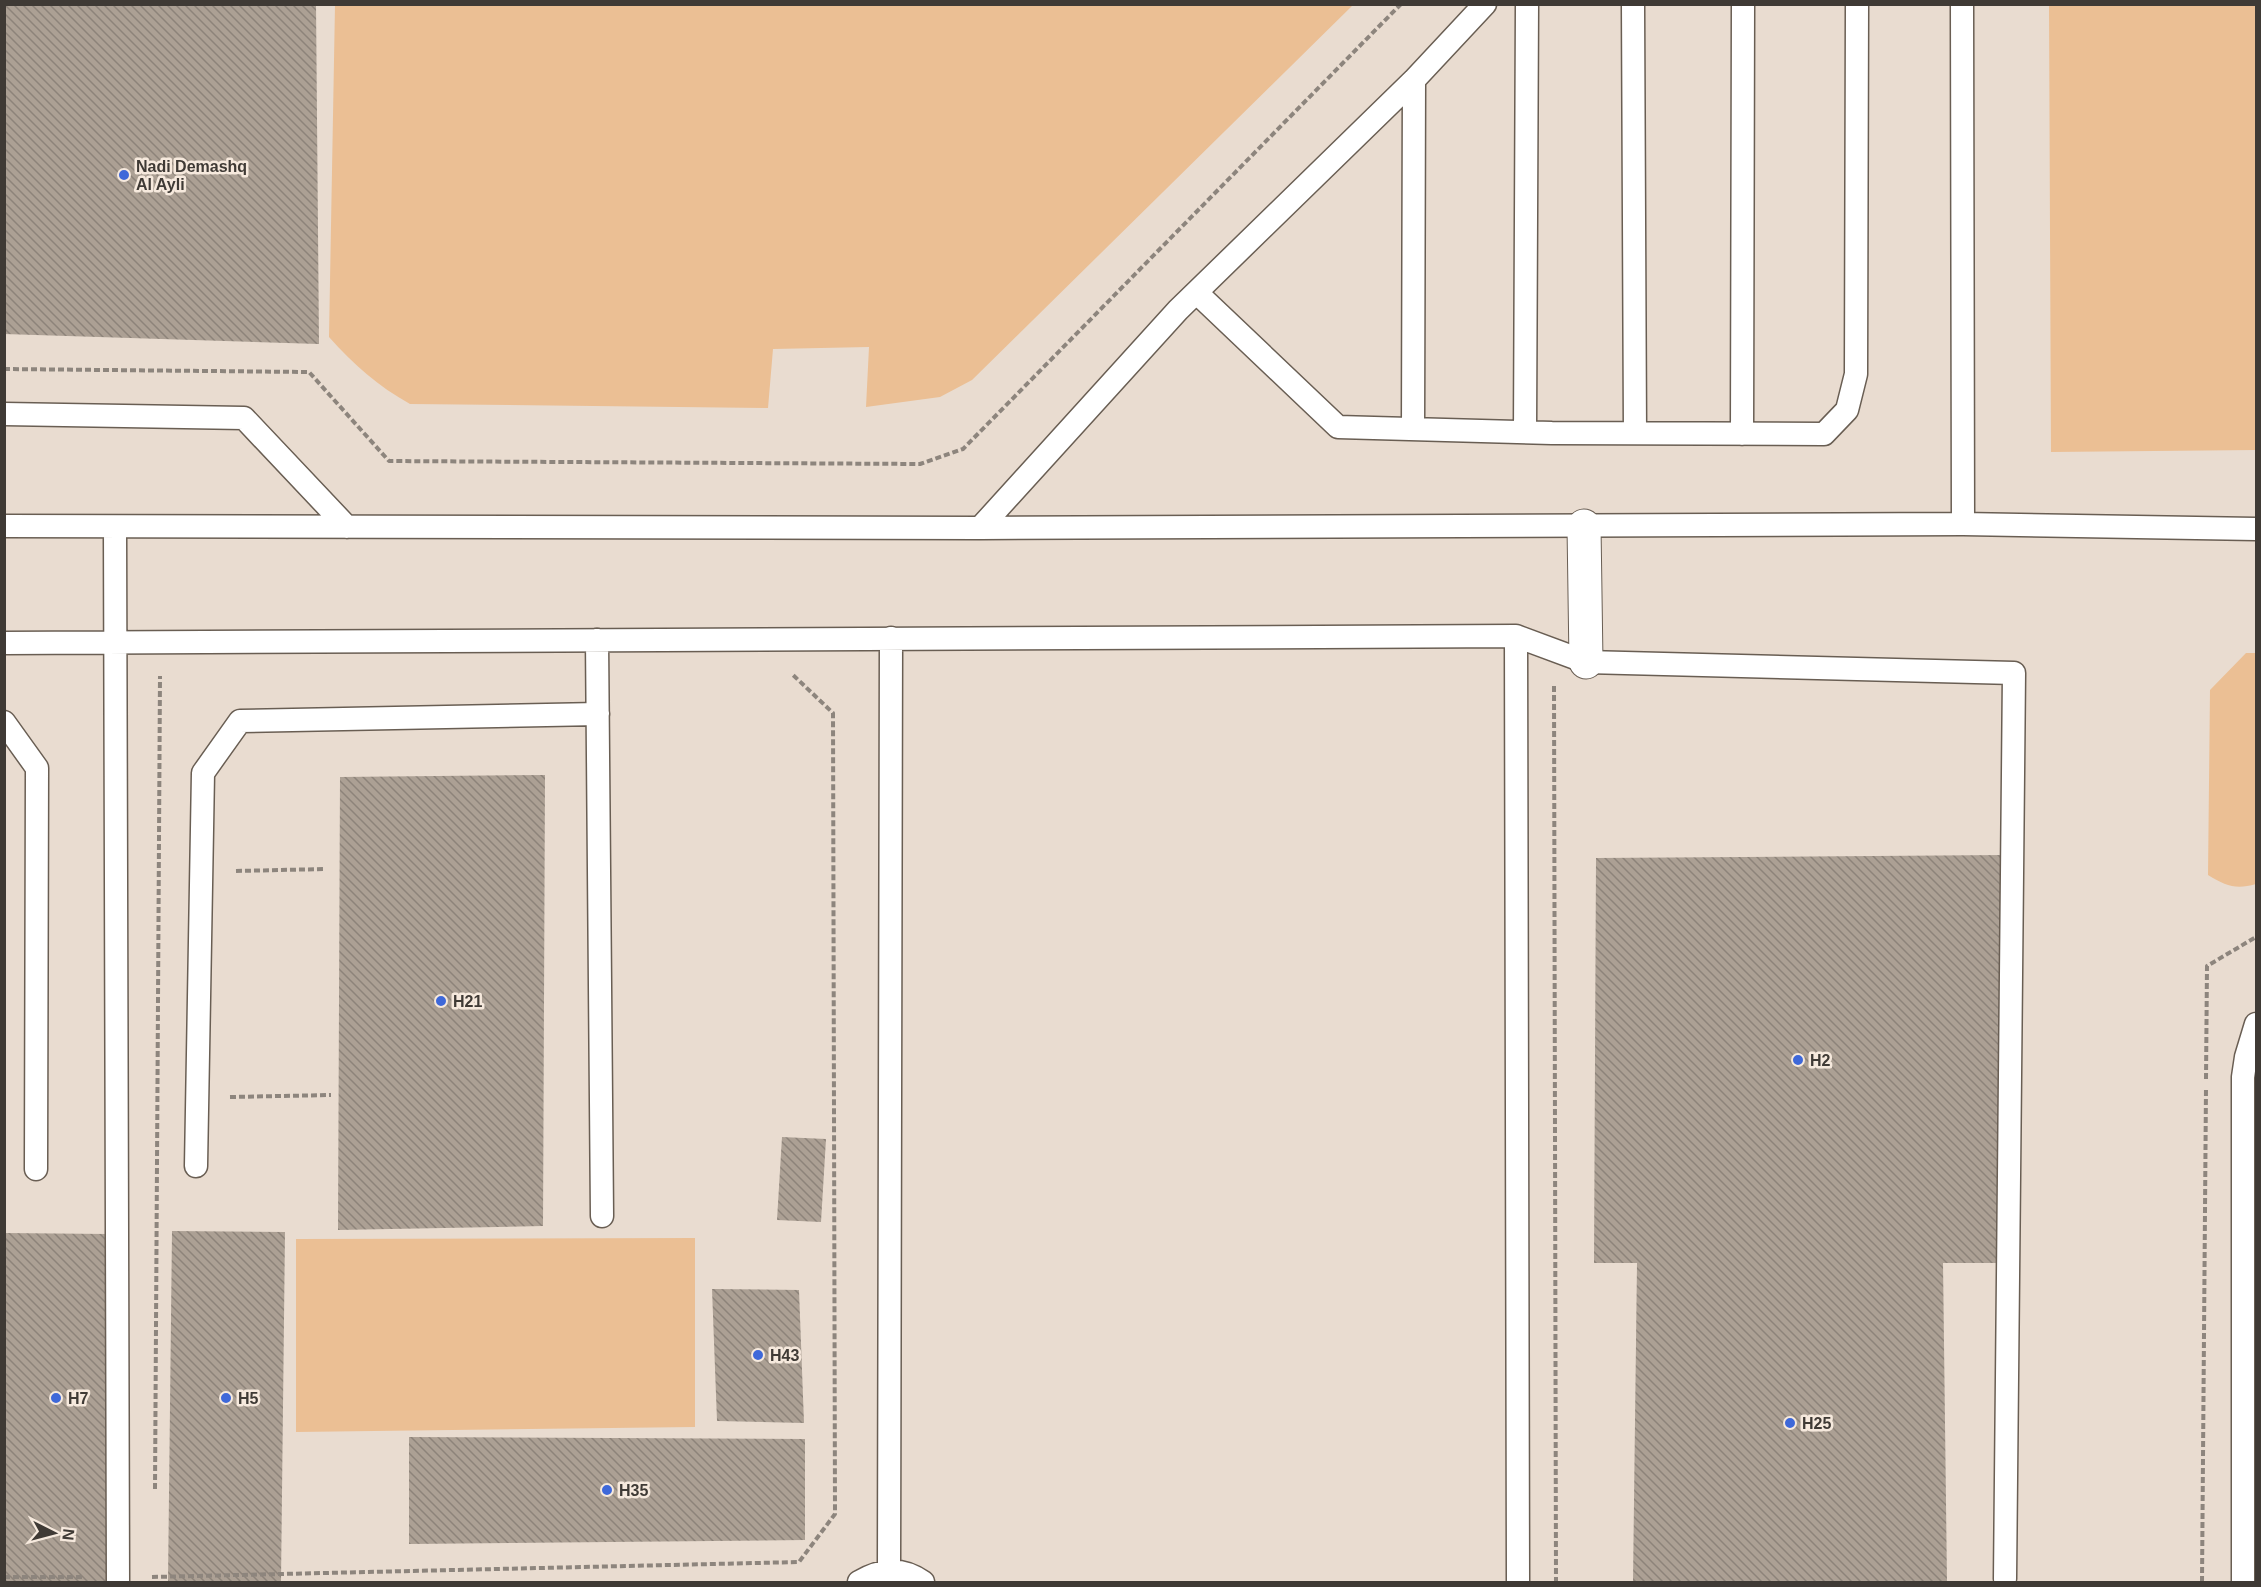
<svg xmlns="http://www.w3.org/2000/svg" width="2261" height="1587" viewBox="0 0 2261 1587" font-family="Arial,sans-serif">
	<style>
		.green { fill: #ebbf94 }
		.building { fill: url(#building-back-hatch) }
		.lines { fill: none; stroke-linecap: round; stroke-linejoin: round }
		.service-casing { stroke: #695e53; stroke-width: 25 }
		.minor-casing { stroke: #695e53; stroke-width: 35 }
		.path { stroke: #8d857d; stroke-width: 4; stroke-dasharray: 6 3; stroke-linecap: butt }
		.service { stroke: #fff; stroke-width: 22 }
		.minor { stroke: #fff; stroke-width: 33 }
		.poi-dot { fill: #3e68d9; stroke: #f6e9dd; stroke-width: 2 }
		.labels { text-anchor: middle; stroke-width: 5; stroke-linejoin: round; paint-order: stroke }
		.poi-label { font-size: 16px; font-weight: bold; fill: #3f3a35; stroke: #f6e9dd; text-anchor: start }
	</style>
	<defs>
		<pattern id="building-back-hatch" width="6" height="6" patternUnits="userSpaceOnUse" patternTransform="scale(1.5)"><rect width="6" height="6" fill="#aca094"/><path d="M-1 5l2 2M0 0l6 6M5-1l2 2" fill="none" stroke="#8d837a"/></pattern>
	</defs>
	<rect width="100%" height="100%" fill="#e9dcd0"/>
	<path class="green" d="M335,5V4L1353,5L972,380L940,397L866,407L869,347L773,349L768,408L410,404C378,386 354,365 329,337Z
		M2049,5H2256V450L2051,452Z
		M2246,653H2256V884C2236,890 2226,886 2208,875L2210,690Z
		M695,1238V1427L296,1432V1239Z"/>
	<path class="building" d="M4,4H316L319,344L4,334Z
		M545,775L543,1226L338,1230L340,777Z
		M2003,855L1998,1263H1943L1947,1582H1633L1637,1263H1594L1596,858Z
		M782,1137L826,1139L821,1222L777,1220Z
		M172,1231L285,1232L281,1582H168Z
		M4,1233L108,1234V1582H4Z
		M712,1289L799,1290L804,1423L717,1421Z
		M409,1437L805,1439V1540L409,1544Z"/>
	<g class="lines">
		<defs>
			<path id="service" d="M1633,4L1635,433
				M1962,4L1963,524
				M1197,293L1338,427L1552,433L1824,434L1847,410L1856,374L1857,4
				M4,414L244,418L347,527
				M1413,429L1414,80
				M1525,432L1527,4
				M1742,434L1743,4
				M4,526L980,528L1963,524L2256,529
				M115,527L118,1582
				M980,528L1178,310L1414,80L1485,4
				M1516,636L1518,1582
				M597,640L602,1216
				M4,643L1516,636L1586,662L2014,673L2005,1579
				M4,722L37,768L36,1169
				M196,1166L203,773L240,721L598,714
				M889,1570L891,638
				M859,1582C881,1569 902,1567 923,1582
				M2243,1582V1077L2246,1057L2256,1024"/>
			<path id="minor" d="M1584,526L1586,662"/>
		</defs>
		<use href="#service" class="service-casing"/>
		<use href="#minor" class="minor-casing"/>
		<path class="path" d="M4,369L309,372L389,461L920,464L963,449L1401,4
			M1554,686L1556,1582
			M236,871L325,869
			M2206,1079L2207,966L2256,937
			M230,1097L331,1095
			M155,1489L160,676
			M4,1577H85
			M152,1577L799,1562L835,1514L833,713L792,674
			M2202,1582L2206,1087"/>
		<use href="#service" class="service"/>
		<use href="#minor" class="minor"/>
	</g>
	<g class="poi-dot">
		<circle cx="124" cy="175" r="6"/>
		<circle cx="441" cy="1001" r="6"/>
		<circle cx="1798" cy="1060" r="6"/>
		<circle cx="758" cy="1355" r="6"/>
		<circle cx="56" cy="1398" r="6"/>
		<circle cx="226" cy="1398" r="6"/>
		<circle cx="1790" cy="1423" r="6"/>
		<circle cx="607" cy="1490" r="6"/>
	</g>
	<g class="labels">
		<g class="poi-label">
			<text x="136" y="172">Nadi Demashq<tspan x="136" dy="18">Al Ayli</tspan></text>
			<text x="453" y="1007">H21</text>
			<text x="1810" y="1066">H2</text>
			<text x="770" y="1361">H43</text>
			<text x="68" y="1404">H7</text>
			<text x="238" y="1404">H5</text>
			<text x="1802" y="1429">H25</text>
			<text x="619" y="1496">H35</text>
		</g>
	</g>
	<rect width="2261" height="1587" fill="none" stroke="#3f3a35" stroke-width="12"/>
	<g transform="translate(54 1533) rotate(96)" stroke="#f6e9dd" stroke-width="4.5" paint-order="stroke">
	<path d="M0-4.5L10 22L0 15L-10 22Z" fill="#3f3a35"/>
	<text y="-9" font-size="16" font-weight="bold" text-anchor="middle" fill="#3f3a35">N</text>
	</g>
</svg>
